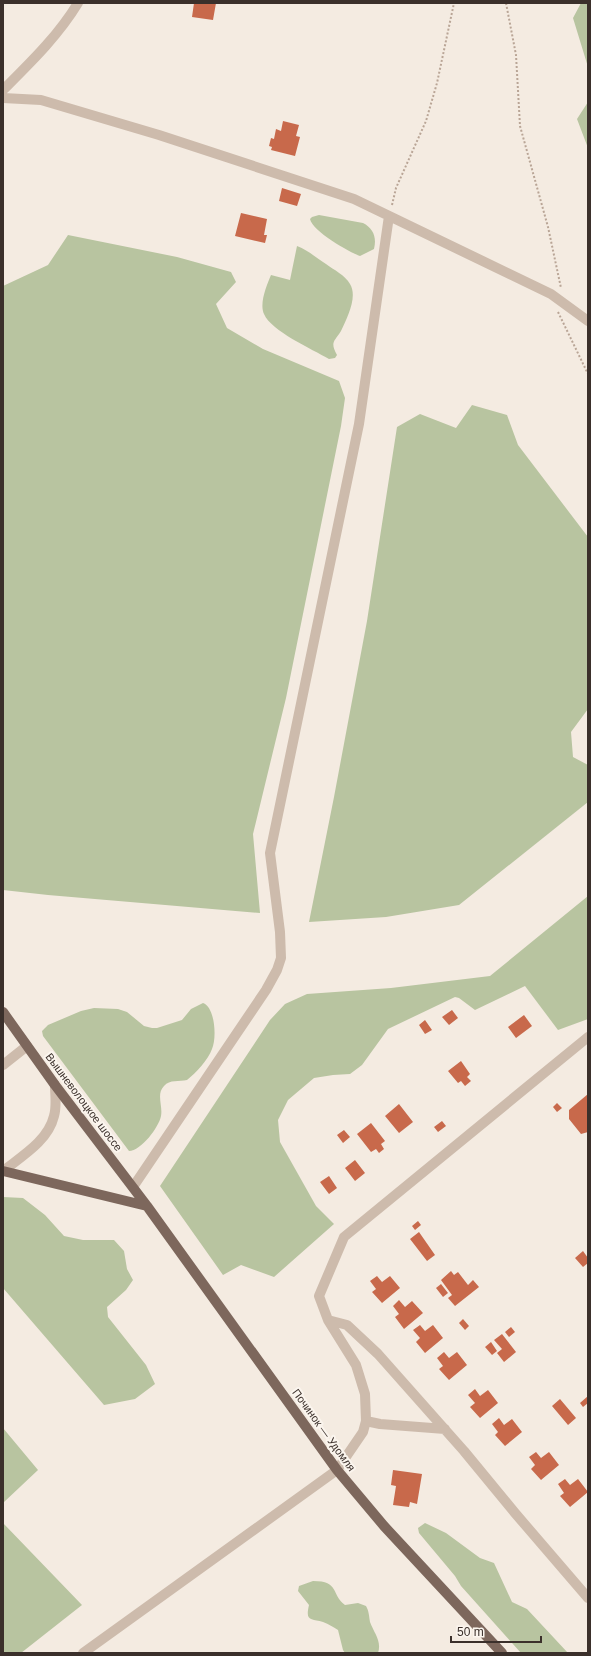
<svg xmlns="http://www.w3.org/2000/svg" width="591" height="1656" viewBox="0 0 591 1656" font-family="Arial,sans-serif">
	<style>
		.green { fill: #b8c4a0 }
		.building { fill: #c8694b }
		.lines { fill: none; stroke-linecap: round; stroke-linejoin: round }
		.path { stroke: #b9a596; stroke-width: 2; stroke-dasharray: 2 2; stroke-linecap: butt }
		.minor { stroke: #cdbbac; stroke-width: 10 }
		.major { stroke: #7d675c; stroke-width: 10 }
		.labels { text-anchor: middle; stroke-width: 4; stroke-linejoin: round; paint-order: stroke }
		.street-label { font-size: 11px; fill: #3b302b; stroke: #fbf5ee }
	</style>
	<rect width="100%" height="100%" fill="#f4ebe1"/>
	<path class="green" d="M581,3H588V67L573,18Z
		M588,102V148L577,119Z
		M319,215L363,223C373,228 377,237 374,249L360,256C349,252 312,231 310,219L312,217Z
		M68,235L177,257L231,272L236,282L216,304L227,328L263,349L339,381L345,398L341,426L286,698L253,834L260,913L48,895L3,890V286L48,265Z
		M297,246C308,250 316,258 326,264C334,270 345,275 350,284C358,297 347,318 341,331C334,342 330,342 337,355L335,358L329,359C312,349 271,331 264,314C259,303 267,285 271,275L290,280Z
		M472,405L507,415L518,445L588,537V709L571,732L573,757L588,765V802L459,905L386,917L309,922L334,797L367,621L397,427L420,414L456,428Z
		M588,896V1019L558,1030L525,986L475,1010L459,998L455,997L388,1029L362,1065L350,1074L333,1075L314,1078L288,1100L278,1120L280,1142L316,1206L334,1224L274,1277L241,1265L223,1275L160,1186L270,1020L285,1004L307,994L391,988L490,976Z
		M203,1003C215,1007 217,1038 212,1049C208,1060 196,1073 187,1080C179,1082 170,1079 164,1086C156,1094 163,1106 161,1116C159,1127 141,1151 129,1151L43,1036L42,1031L48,1025L81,1011L94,1008L118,1009L127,1012L144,1026L152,1028H157L182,1020L191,1009Z
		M3,1197L23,1198L45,1215L64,1236L83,1240H114L124,1251L127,1269L133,1280L126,1290L107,1307L108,1317L146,1365L155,1384L135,1399L104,1405L3,1288Z
		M3,1428L38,1470L3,1503Z
		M3,1523L82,1605L21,1653H3Z
		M425,1523L446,1533L480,1558L494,1563L512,1602L527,1609L568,1653H521L461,1586L455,1576L419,1533L418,1528Z
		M313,1581C340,1581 331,1595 345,1605L358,1603L366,1606C369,1611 369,1616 370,1622C374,1633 382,1641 378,1653H345L343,1650L338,1630C333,1627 329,1624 323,1622C311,1618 305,1622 309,1605L298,1591L299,1586Z"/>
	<path class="building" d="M194,3H216L213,20L192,17Z
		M283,121L299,125L296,136L300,137L295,156L271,150L272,147L269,146L271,138L274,139L276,129L281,131Z
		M282,188L301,194L297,206L279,201Z
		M241,213L267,219L264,235H267L265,243L235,236Z
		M452,1010L458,1018L449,1025L442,1017Z
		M524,1015L532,1026L516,1038L508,1027Z
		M425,1020L432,1030L425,1034L419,1025Z
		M461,1061L470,1074L467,1077L471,1081L465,1086L461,1081L458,1083L448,1071Z
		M588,1094V1132L581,1134L569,1119V1110Z
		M557,1103L562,1108L557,1112L553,1107Z
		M399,1104L413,1122L399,1133L385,1116Z
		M442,1121L446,1126L438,1132L434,1127Z
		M371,1123L385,1141L381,1144L384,1149L379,1153L376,1149L371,1152L357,1134Z
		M344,1130L350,1137L343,1143L337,1135Z
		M355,1160L365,1173L355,1181L345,1168Z
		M329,1176L337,1188L329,1194L320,1182Z
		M418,1221L421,1225L415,1230L412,1226Z
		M419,1232L435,1255L427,1261L410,1239Z
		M583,1251L588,1258V1263L583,1267L575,1258Z
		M451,1271L454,1275L458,1272L468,1285L473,1280L479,1287L455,1306L448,1298L452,1295L441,1280Z
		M377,1276L382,1282L390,1276L400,1288L382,1303L372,1292L376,1289L370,1281Z
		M441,1284L448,1293L443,1297L436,1288Z
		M399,1300L405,1307L412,1301L423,1313L404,1329L395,1317L399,1314L393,1306Z
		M463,1319L469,1326L465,1330L459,1323Z
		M420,1325L425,1331L433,1325L443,1338L425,1353L416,1342L420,1338L413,1330Z
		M511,1327L515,1332L509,1337L505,1332Z
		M502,1334L516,1352L504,1362L497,1353L502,1349L494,1340Z
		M491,1342L497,1351L492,1355L485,1347Z
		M444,1352L449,1358L457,1352L467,1365L449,1380L439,1369L443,1366L437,1358Z
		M475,1389L480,1396L488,1390L498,1403L480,1418L470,1407L475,1403L468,1395Z
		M588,1396V1403L583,1407L580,1403Z
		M560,1399L576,1418L568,1425L552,1406Z
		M499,1418L504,1425L512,1419L522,1432L505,1446L495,1435L498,1432L492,1424Z
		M536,1452L541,1458L549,1452L559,1465L541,1480L531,1469L535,1465L529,1457Z
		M393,1470L422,1474L417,1504L410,1502L409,1507L393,1505L396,1486L391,1485Z
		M565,1479L570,1485L578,1479L588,1492L570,1507L560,1496L564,1493L558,1484Z"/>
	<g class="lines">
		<path class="path" d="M506,3L516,55L520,126L548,227L561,288
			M392,205L396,188L426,121L437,83L454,3
			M558,312L588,374"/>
		<path class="minor" d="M3,90C30,63 58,36 78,3
			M3,98L41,100L159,135L354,199L551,294L588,321
			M3,1065L27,1046
			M3,1171C22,1156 48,1141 54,1116C57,1106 55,1095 55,1085
			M133,1187L266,990L277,970L281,958L280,932L270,853L359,424L389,216
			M328,1320L347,1325L378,1354L464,1451L515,1513L588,1598
			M366,1421L380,1424L445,1429
			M83,1653L337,1470L363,1432L366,1421L365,1394L356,1365L328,1320L319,1296L344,1237L588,1037"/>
		<path class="major" d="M3,1012L55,1085L147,1206L337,1470L384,1526L502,1653
			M3,1171L147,1206"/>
	</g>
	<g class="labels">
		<g class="street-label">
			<text transform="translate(84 1102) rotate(53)" y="4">Вышневолоцкое шоссе</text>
			<text transform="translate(324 1430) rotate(54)" y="4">Починок — Удомля</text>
		</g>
	</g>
	<rect width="591" height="1656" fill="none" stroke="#3b302b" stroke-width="8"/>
	<path d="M451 1636v6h90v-6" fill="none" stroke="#3b302b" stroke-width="2"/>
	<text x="457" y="1636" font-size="12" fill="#3b302b" stroke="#fbf5ee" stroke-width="3" paint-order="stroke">50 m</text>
</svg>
